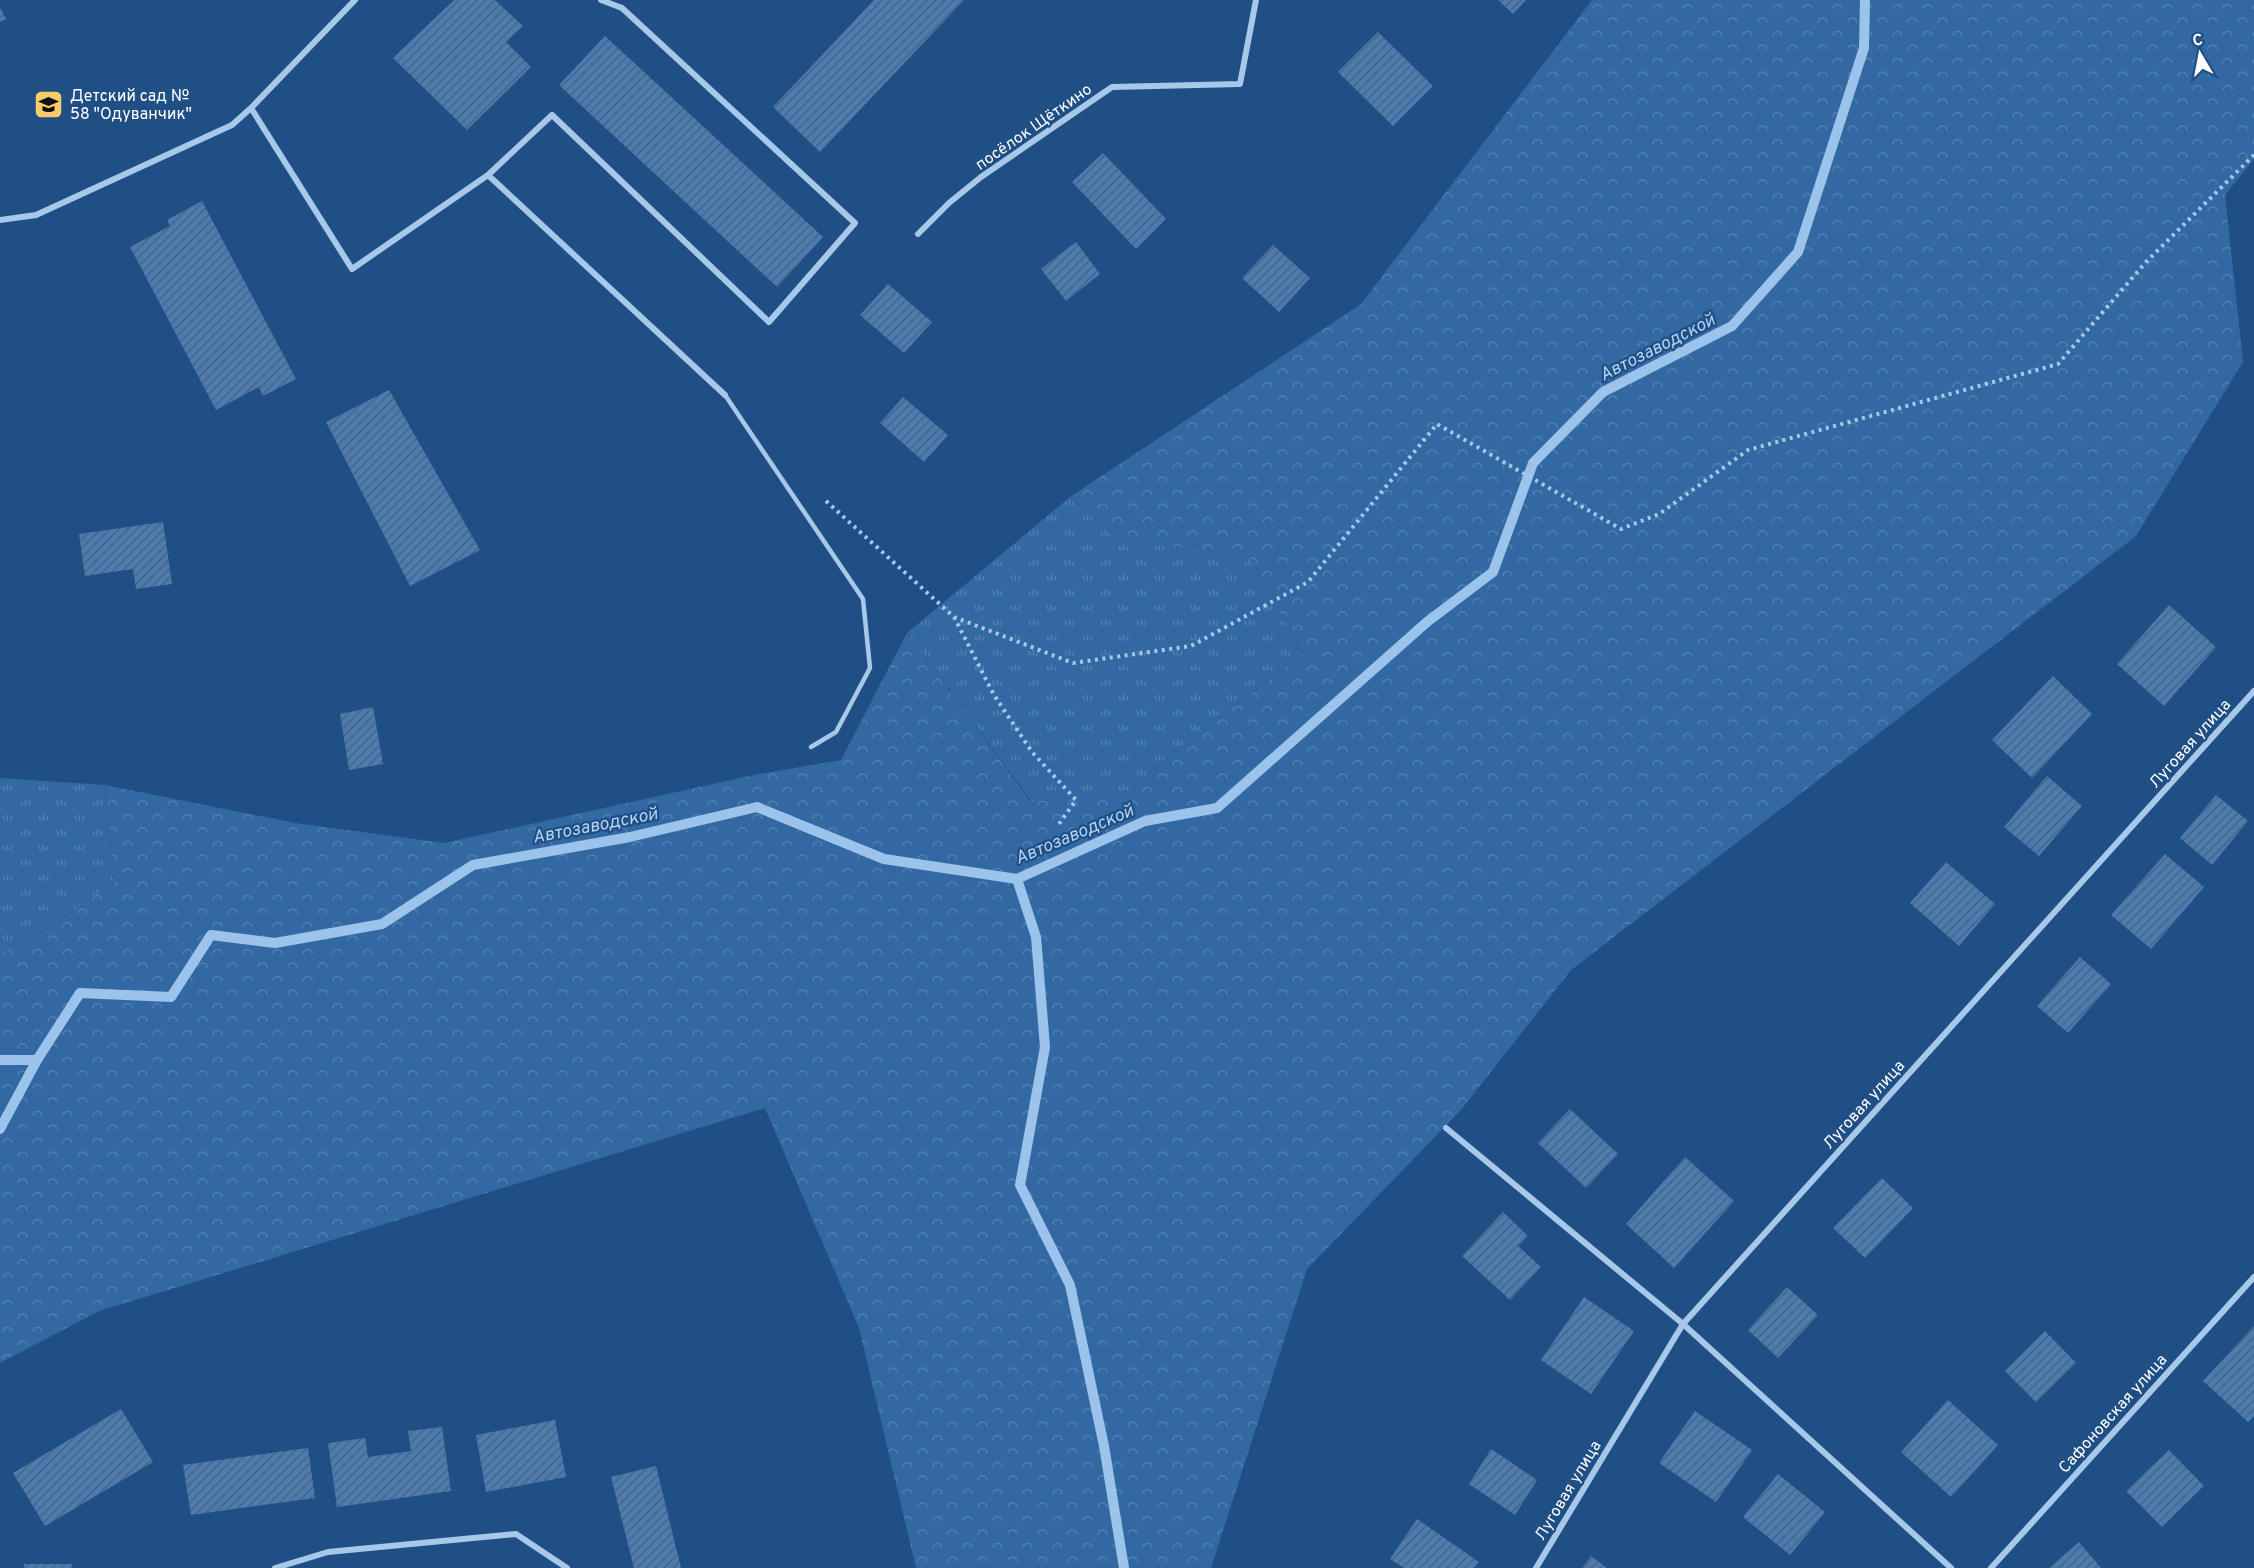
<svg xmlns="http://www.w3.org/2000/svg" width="2254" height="1568" viewBox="0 0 2254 1568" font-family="Overpass,sans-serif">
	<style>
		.grass { fill: url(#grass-tufts) }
		.forest { fill: url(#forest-crowns) }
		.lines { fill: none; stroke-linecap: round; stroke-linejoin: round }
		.stream { stroke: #9cc3eb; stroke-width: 10 }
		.building { fill: url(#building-hatch) }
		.path { stroke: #a8c8ea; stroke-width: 4; stroke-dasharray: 3 4.5; stroke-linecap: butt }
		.service { stroke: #a8c8ea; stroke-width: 4.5 }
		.minor { stroke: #a8c8ea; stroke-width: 6 }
		.labels { text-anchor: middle; stroke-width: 4.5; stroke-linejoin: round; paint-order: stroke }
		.poi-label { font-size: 16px; fill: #fff; stroke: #1f4f85; text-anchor: start }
		.street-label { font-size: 16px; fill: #fff; stroke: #1f4f85 }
		.water-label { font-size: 18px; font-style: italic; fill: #b4d2f1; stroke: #1f4f85 }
	</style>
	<defs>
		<pattern id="grass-tufts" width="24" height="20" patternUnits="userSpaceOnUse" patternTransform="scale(1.5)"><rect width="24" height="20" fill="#3369a3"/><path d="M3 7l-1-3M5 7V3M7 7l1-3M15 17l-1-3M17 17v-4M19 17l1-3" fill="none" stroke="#5280b1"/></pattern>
		<pattern id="forest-crowns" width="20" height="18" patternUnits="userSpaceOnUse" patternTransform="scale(1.5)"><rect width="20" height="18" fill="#3369a3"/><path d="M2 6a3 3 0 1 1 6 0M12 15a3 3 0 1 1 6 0" fill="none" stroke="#5280b1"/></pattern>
		<pattern id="building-hatch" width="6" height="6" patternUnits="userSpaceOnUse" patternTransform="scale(1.5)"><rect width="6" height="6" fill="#4c7bb0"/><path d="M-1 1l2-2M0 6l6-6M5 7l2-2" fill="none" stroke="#4c647e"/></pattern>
	</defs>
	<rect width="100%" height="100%" fill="#1f4f85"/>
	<path class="grass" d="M1070,497L1117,539L1249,557L1303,653L1124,793L1032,802L907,633Z
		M0,778L105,785L114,883L37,935L0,953Z"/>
	<path class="forest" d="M1592,0H2254V159L2225,195L2243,362L2136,536L1571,970L1461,1110L1307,1269L1211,1568H916L859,1328L765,1108L99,1311L0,1363V953L37,935L114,883L105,785L295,823L444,843L754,775L841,760L907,633L1031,802L1124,793L1303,653L1249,557L1117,539L1070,497L1361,304Z"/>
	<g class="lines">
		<path class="stream" d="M1017,879L1036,937L1045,1047L1020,1185L1070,1285L1104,1446L1124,1568
			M0,1060H37L80,993L171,997L211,935L275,943L382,924L473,865L630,837L757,807L884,859L1017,879L1145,821L1217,808L1427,622L1493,572L1533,463L1603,392L1732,326L1798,252L1864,48L1865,0
			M0,1129L37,1060"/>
	</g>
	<path class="building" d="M454,0H495L523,26L506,42L531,67L467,130L393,58Z
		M874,0H964L820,152L773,107Z
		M1498,0H1526L1513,14Z
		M0,7L6,19L0,22Z
		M1378,32L1433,86L1393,126L1338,72Z
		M605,36L823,237L777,287L559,85Z
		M1103,153L1166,219L1136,249L1072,182Z
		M202,201L296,379L263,396L259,387L216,410L130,247L170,226L167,220Z
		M1076,242L1100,274L1066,301L1041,269Z
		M1273,245L1310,278L1279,312L1242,278Z
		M888,284L932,322L904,353L860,315Z
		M389,390L480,550L410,586L326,422Z
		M903,397L948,435L924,462L880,423Z
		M163,522L172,584L136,589L133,569L85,576L79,534Z
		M2169,605L2216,647L2164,706L2117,664Z
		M2053,676L2092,714L2032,778L1992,740Z
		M373,707L383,764L349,770L340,714Z
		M2047,776L2082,806L2039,856L2004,827Z
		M2216,795L2248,821L2212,865L2180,838Z
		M2165,854L2204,887L2151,949L2111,915Z
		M1946,862L1995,904L1959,946L1910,903Z
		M2080,957L2111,984L2068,1033L2037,1006Z
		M1570,1109L1618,1154L1586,1188L1538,1143Z
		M1685,1157L1734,1201L1674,1268L1626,1224Z
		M1882,1178L1913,1208L1865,1258L1833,1228Z
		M1503,1212L1528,1236L1518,1246L1541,1267L1510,1300L1462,1256Z
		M1787,1287L1818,1315L1778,1358L1748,1330Z
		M1584,1297L1634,1331L1591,1394L1541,1360Z
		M2254,1326V1416L2248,1422L2203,1381Z
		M2045,1331L2076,1363L2036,1402L2005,1371Z
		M1948,1400L1998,1445L1951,1497L1901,1452Z
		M121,1409L153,1462L45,1526L13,1473Z
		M1695,1411L1752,1450L1716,1502L1659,1463Z
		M555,1420L566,1477L486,1492L476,1435Z
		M442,1427L451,1491L337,1507L328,1443L365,1438L368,1457L411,1451L408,1431Z
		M308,1448L315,1498L191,1515L183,1465Z
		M1491,1449L1537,1480L1515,1515L1469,1484Z
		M2169,1450L2204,1486L2162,1527L2126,1491Z
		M656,1466L681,1568H634L611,1477Z
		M1778,1474L1825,1512L1790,1555L1743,1517Z
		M1417,1519L1479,1562L1474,1568H1404L1390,1559Z
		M2079,1542L2101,1568H2049Z
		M1591,1556L1607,1568H1582Z
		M24,1564H72V1568H24Z"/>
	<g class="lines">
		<path class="path" d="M826,501L954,617L1073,663L1191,646L1308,582L1437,424L1621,529L1659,514L1748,450L2058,364L2146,262L2254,155
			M954,617L994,695L1032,752L1076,800L1059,824"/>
		<path class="service" d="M725,395L863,599L870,668L836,732L811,747"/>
		<path class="minor" d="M251,108L352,269L488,175L552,115L769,322L855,223L622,8L601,0
			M488,175L725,395
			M0,220L36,215L232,125L251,108L355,0
			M918,234L949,203L981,177L1112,87L1240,84L1256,0
			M1446,1128L1683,1324L1951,1568
			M275,1568L328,1552L516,1534L567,1568
			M1536,1568L1683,1324L2254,691
			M1991,1568L2254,1277"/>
	</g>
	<defs>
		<symbol id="school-square" viewBox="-11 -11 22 22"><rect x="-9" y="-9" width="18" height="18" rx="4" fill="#f8ca68" stroke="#1f4f85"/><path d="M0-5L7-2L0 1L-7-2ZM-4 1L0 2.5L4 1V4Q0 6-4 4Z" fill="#111"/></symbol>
	</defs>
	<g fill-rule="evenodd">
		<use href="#school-square" x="32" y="88" width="33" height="33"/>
	</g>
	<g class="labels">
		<g class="poi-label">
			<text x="70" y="101">Детский сад №<tspan x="70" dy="18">58 "Одуванчик"</tspan></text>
		</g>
		<g class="street-label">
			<text transform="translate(1033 126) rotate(-35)" y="6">посёлок Щёткино</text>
			<text transform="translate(2189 743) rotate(-48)" y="6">Луговая улица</text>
			<text transform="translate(1863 1104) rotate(-48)" y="6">Луговая улица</text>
			<text transform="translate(2112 1413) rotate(-48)" y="6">Сафоновская улица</text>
			<text transform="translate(1567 1490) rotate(-59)" y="6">Луговая улица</text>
		</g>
		<g class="water-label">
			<text transform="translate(1657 347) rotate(-27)" y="6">Автозаводской</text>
			<text transform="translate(595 825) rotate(-11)" y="6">Автозаводской</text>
			<text transform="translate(1074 834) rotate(-23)" y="6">Автозаводской</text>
		</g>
	</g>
	<g transform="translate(2200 54) rotate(350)" stroke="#1f4f85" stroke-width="4.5" paint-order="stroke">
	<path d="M0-4.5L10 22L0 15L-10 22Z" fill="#ffffff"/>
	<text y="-9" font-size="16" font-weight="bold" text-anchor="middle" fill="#ffffff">С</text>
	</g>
</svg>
